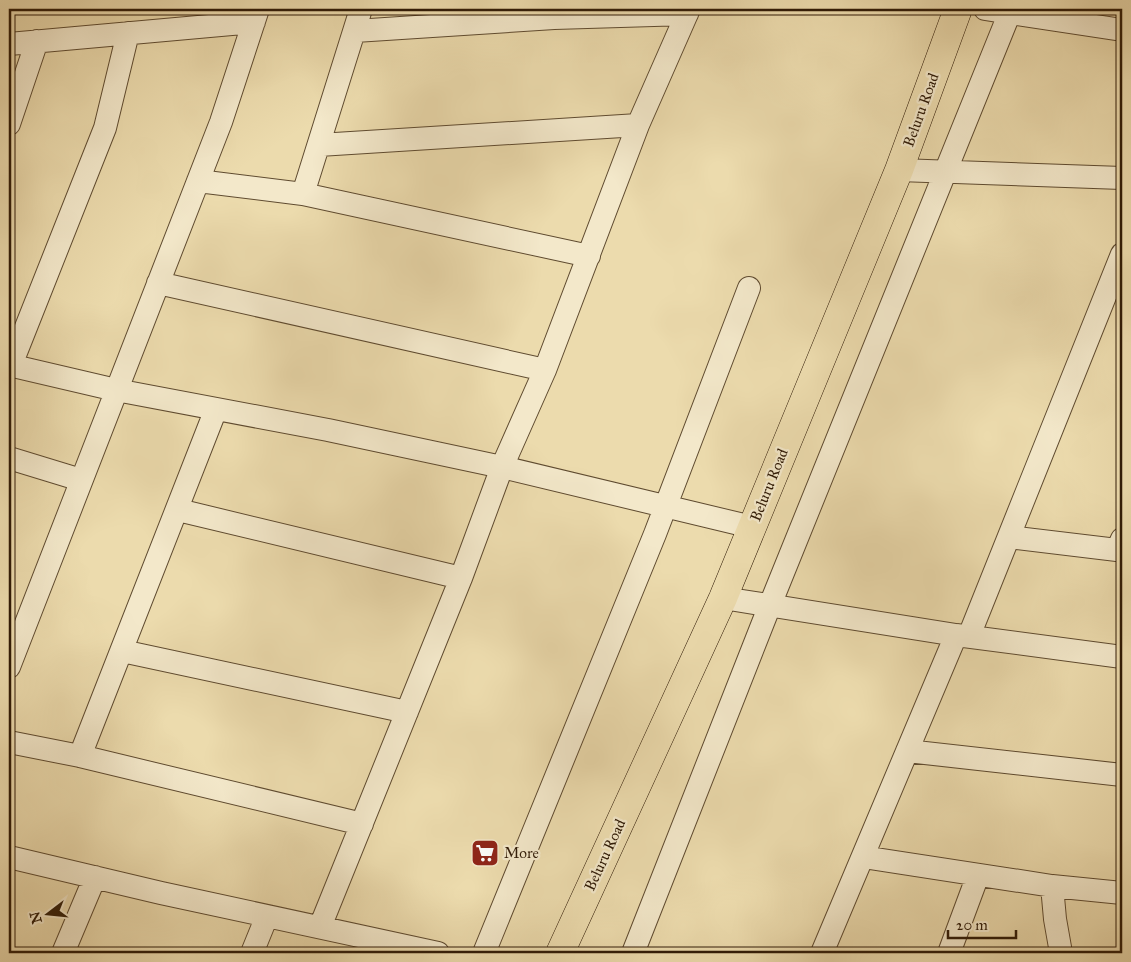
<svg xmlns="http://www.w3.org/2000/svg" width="1131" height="962" viewBox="0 0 1131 962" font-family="'IM FELL Great Primer',serif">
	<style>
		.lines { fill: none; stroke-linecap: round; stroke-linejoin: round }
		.minor-casing { stroke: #5f4b30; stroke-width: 24 }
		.trunk-casing { stroke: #301b07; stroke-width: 29 }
		.minor { stroke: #f3e8ca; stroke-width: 22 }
		.trunk { stroke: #ecdbad; stroke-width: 28 }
		.labels { text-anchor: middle; stroke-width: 4.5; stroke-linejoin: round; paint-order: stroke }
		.street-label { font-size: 15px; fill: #301b07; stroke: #f3e8ca }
		.poi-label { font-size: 15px; fill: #301b07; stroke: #f3e8ca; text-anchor: start }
	</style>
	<rect width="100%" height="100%" fill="#ecdbad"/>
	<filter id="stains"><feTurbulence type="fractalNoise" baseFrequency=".004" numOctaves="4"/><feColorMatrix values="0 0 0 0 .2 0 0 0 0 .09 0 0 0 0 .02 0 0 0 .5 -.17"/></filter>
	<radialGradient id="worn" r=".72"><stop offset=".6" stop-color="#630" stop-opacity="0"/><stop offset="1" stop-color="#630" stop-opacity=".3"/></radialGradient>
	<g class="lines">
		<defs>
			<path id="minor" d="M361,9L303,194L589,256
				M985,9L1122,30
				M355,31L554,18L687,14
				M9,44L254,22
				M9,124L37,41
				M319,145L638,125
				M899,170L1122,178
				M198,181L303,194
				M158,283L545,370
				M9,365L116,390L328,430L502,467L752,527
				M11,365L105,128L128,33
				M9,458L81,480
				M178,510L461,578
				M1009,537L1117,550L1122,539
				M723,598L956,635L1122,657
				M969,636L1122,254
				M122,651L407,712
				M9,667L221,122L258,9
				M9,742L80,756L362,824
				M907,751L1122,775
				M80,756L216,409
				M9,857L161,893L438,953
				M863,857L1052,886L1122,893
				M1052,886L1055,919L1061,953
				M320,927L461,578L502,467L545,370L638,125L689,9
				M63,953L95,877
				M252,953L267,916
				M484,953L655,534L749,288
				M633,953L770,605L1010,12
				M822,953L956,635
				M949,953L978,875"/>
			<path id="trunk" d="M560,953L723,598L899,170L958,9"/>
		</defs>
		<use href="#minor" class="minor-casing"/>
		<use href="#trunk" class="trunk-casing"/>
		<use href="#minor" class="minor"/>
		<use href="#trunk" class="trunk"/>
	</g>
	<defs>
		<symbol id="supermarket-square" viewBox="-11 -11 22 22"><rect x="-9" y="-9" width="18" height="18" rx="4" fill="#8f2418" stroke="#f3e8ca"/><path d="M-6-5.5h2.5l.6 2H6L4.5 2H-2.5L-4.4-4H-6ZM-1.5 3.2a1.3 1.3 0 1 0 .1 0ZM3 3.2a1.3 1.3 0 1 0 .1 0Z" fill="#fff"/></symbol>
	</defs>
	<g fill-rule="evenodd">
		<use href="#supermarket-square" x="469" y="837" width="32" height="32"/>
	</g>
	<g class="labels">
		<g class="street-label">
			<text transform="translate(921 110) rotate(-70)" y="5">Beluru Road</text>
			<text transform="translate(769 485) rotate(-68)" y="5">Beluru Road</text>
			<text transform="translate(605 855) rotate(-65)" y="5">Beluru Road</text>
		</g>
		<g class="poi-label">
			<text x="504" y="858">More</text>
		</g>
	</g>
	<rect width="1131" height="962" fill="none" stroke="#ecdbad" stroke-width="30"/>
	<rect x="10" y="10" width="1111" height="942" fill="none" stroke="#301b07" stroke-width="2.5"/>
	<rect x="15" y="15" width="1101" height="932" fill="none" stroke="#301b07"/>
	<g transform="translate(48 914) rotate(254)" stroke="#f3e8ca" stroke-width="4" paint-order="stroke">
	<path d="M0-4L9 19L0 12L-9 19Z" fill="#301b07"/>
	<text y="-8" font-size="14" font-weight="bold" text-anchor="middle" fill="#301b07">N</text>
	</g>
	<path d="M948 930v8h68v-8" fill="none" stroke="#301b07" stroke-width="2.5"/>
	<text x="956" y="930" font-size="15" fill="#301b07" stroke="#f3e8ca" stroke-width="4" paint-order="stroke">20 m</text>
	<rect width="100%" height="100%" filter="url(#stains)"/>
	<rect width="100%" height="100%" fill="url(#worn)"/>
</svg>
